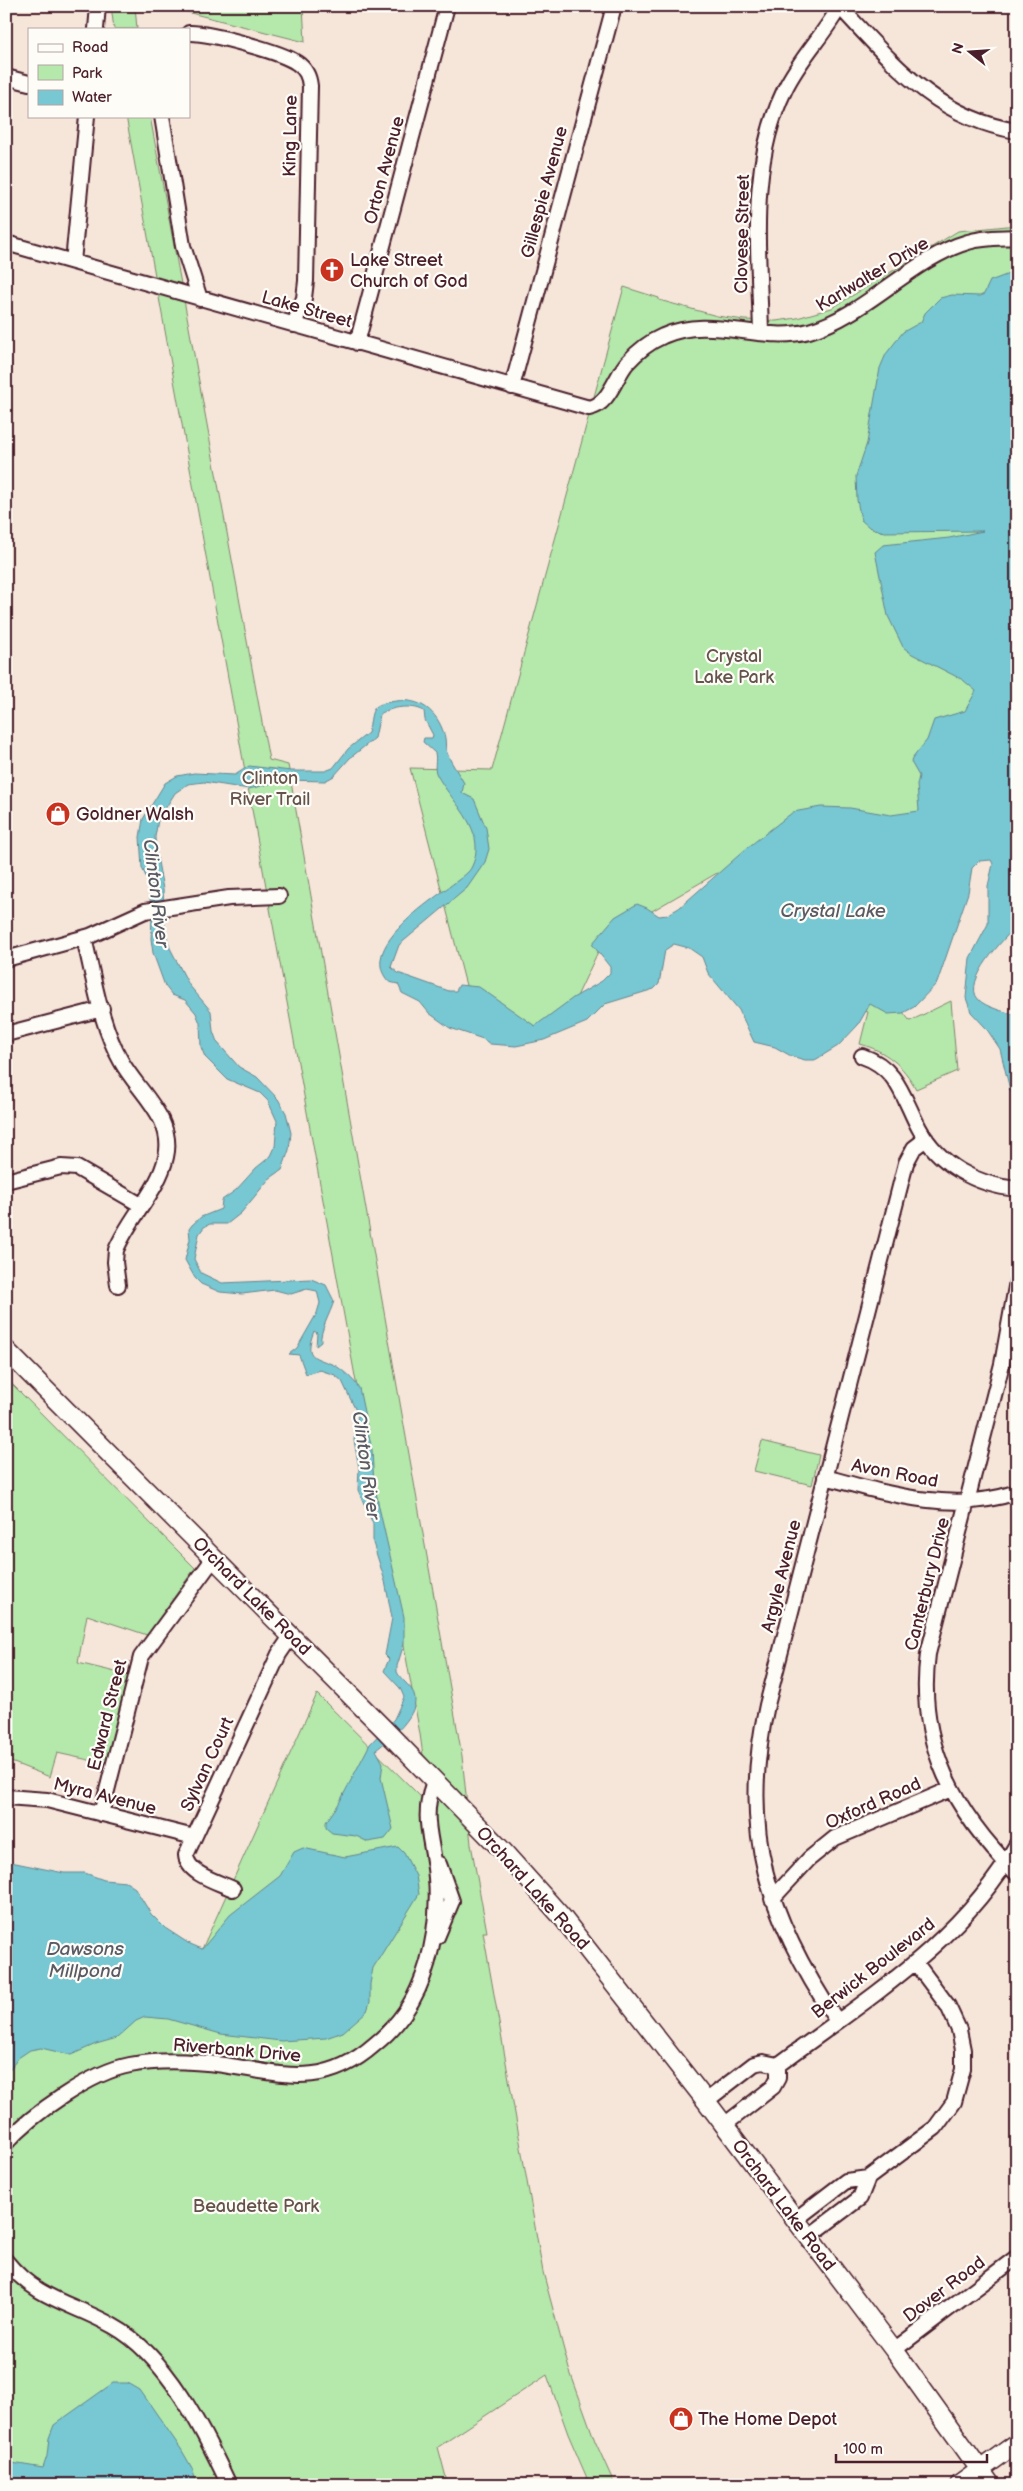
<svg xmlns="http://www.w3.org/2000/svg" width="1023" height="2491" viewBox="0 0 1023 2491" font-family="'Balsamiq Sans',sans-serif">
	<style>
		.green { fill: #b4e9ab; stroke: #7f846b }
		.water { fill: #77c8d2; stroke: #65848f }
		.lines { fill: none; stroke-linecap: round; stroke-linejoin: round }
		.minor-casing { stroke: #4a1f2b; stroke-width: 18 }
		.major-casing { stroke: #4a1f2b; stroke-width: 21 }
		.minor { stroke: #fdfcf7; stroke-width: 14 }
		.major { stroke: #fdfcf7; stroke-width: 18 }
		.labels { text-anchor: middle; stroke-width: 4.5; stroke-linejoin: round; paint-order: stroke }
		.street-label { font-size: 18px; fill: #4a1f2b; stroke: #fdfcf7 }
		.poi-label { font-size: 18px; fill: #4a1f2b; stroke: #fdfcf7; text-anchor: start }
		.park-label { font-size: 18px; fill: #64524b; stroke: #fdfcf7 }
		.water-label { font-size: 19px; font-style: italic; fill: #5a5a65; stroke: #fdfcf7 }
	</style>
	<rect width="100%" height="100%" fill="#f6e6da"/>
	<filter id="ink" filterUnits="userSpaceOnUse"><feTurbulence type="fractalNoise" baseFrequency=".02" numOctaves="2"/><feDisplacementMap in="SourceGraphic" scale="10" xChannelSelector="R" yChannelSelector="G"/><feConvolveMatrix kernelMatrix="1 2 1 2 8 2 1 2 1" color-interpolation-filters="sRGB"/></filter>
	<g filter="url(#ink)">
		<path class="green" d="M111,6H135L137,29H114Z
			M163,6H303L305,42Z
			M126,116H150L269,760L288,765L462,1756L471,1844L487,1932H483L543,2272L569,2369L595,2441L615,2485H590L568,2434L547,2375L438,2447L448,2485H6V1980L202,1949L317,1694L430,1806L420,1734Z
			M1017,225V294L997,523L1000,682L877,979L910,1021L951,1001L957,1071L916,1089C903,1065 886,1051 860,1044L868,1012L784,987L807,898L717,873L604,939L564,1024L479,1036L410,768L492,770L624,287L659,298V300L717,316L744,320L776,321L797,318L832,308L958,231Z
			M6,1378L195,1568L147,1635L87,1615L78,1663L128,1675L107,1764L57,1753L50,1777L6,1760Z
			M762,1441L819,1455L812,1485L754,1471Z"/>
		<path class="water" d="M1017,271V925C1005,938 962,981 978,999C986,1008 1005,1011 1017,1016V1100L1010,1090L1000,1049L986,1028L971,1012L966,998L970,958L988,924V886L993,864L991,860L979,861L972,868L968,893L937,983L914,1007L903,1013L888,1014L870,1004L858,1025L838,1046L815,1060H805L791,1056L775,1047L754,1042L739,1010L708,973L702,957L689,948L674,944L665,950L659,984L654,989L605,1004L587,1022L544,1040L516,1046L490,1044L483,1039L450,1028L429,1013L420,1002L402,993L398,984L389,982C353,944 445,893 467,873C473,868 476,856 476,849C477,821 449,798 437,775C433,768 437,761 435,753L423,742L424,738H432L433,735L425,720L424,711C412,704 391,707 380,714L375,738L350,758L334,776L325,781L285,780L249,789L204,782L188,784L175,793L158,820L155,837L156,851L163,889L165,930L170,948L189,985L211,1011L213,1031L217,1042L239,1067L257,1077L278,1099L286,1113L291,1133L289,1150L282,1170L269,1179L241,1213L227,1224H210L204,1227L199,1234L194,1259L201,1273L222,1283L311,1279L326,1285L334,1301C331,1312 319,1332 321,1342L316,1346L317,1333L314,1331C303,1360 315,1356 336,1366C344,1371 354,1380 359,1388L372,1450L374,1485L404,1617V1644L397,1666V1672C401,1680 411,1686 414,1694C421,1714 391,1738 376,1750L383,1763L381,1778L393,1829L385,1839L368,1842L356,1836L332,1833L326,1828V1822L338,1805L370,1744L394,1719L404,1697L400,1688L384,1671L389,1659L385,1655L392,1618L385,1581L373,1543V1524L358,1490L359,1468L354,1440L358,1415L342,1381L335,1375L320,1370L306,1374L299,1355L289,1354L297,1348L317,1313L320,1303L317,1291L307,1289L291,1294L275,1290L242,1294L220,1292L201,1284L195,1278L185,1260L190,1239L189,1229L192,1225L201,1217L221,1209L222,1200L236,1190L256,1168L271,1156L275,1147L277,1121L268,1101L260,1093L227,1079L205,1057L201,1047L200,1023L196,1013L185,1000L172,995L165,986L153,953L151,939L152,916L148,881L142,868L140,837L143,819L165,783L177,776L194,773L235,775L249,766L291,771H325L333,768L348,749L368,733C374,710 367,705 396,701C420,698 437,711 444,734C446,739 445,745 446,750C450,762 458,772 464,783L462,793L474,799L486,828L489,849L485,862L467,888L399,945L391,967L398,973L449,991H456L459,985L479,987L535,1026L573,998L602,981L610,973V967L592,944L615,917L637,904L647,908L659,916L667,915L679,908L747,848L793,812L821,807L850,808L891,815L919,811L917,785L919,776L911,762L912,759L927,740L934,720L965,711L976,691L963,680L912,654L903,647L888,616L875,552L883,545L949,538L983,531L884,532L869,527L861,520L857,500L856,476L867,443L880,368L886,354L903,332L921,322L925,313L940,298L952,295L980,296L984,294L990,281Z
			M398,1847L404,1853L416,1876L419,1894L373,1968L370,1984V2002L367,2011L343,2032L326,2038L281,2041L221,2034L168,2019L145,2017L136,2021L117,2038L96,2044L71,2055L41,2048L30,2050L18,2058L6,2075V1861L64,1873H85L104,1880L126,1882L135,1888L151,1914L165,1928L188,1943L202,1949L230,1915L280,1876L294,1852L303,1848L345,1857Z
			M113,2383H128L140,2390L181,2449L192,2468L197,2485H6V2462L43,2468L47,2456L49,2438L54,2425Z"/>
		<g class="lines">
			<defs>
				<path id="minor" d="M839,6C892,62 936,118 1017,131
					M96,29L98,6
					M189,33C207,32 282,52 297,63C306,69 309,76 310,86L306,281L304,298L294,325
					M6,77L29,83
					M162,116L183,246L200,299
					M6,243L589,408C609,405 615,377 627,363C637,352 649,342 663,336C711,314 761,344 809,331C865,316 912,258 968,242C984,237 1000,238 1017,237
					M73,262L87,116
					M761,332C759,249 748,165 785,89C800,58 824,35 840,6
					M357,343L447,6
					M512,387L614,6
					M84,938C94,978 100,1024 121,1061C138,1092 175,1118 166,1157C159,1190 129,1218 116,1250L115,1262L118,1285
					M6,959L90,936L145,911L229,898L279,896
					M6,1034L102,1009
					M862,1056C898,1068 903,1098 919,1128C939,1165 976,1185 1017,1189
					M6,1181L61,1167L77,1168L141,1205
					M1017,1281L1002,1364L928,1654C916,1743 955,1813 1017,1874
					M825,1477C888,1494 953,1514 1017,1492
					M6,1797L47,1800L194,1837
					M101,1814L141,1657L214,1558
					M233,1889C218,1882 187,1874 186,1855L279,1654L292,1635
					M772,1899L809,1859L835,1838L951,1789
					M437,1937L452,1901L439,1864
					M837,2021C767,1917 739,1830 767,1705L906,1163L914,1148L926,1139
					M778,2065C865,2000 963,1941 1017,1844
					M706,2101L754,2064L763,2062L778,2065
					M723,2126L773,2087L778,2078V2065
					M6,2143C32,2114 91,2072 130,2065C160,2059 193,2061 224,2065C283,2074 324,2089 374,2045C393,2030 408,2011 418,1989C433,1956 439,1914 436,1878C433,1838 420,1821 434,1781
					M795,2220L846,2181L868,2178L935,2128L954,2102L963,2069V2050L959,2030L948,2006L915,1962
					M808,2237L860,2198L868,2178
					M6,2261C37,2300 73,2303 113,2326C166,2355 204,2431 229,2485
					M894,2350L1017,2257"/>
				<path id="major" d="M6,1350L384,1729L502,1850L562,1917L706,2101L894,2350L991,2485
					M959,2485L1017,2443"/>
			</defs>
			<use href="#minor" class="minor-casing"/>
			<use href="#major" class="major-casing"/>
			<use href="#minor" class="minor"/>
			<use href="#major" class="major"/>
		</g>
	</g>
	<defs>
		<symbol id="church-disc" viewBox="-11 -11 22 22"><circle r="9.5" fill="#c8321e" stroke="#fdfcf7"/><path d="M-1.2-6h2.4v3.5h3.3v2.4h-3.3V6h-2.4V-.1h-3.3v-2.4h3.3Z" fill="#fff"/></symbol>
		<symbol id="shop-disc" viewBox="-11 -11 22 22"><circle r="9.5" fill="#c8321e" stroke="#fdfcf7"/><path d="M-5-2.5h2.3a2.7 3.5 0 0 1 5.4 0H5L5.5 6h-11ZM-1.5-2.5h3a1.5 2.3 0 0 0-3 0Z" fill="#fff"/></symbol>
	</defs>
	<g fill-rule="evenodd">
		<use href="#church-disc" x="318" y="256" width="28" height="28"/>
		<use href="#shop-disc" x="44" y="800" width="28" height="28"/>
		<use href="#shop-disc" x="667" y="2405" width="28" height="28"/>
	</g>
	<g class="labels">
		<g class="street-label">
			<text transform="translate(290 136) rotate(-89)" y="6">King Lane</text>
			<text transform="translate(384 170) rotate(-75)" y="6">Orton Avenue</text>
			<text transform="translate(544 192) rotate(-75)" y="6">Gillespie Avenue</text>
			<text transform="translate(742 234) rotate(-89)" y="6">Clovese Street</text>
			<text transform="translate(872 274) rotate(-31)" y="6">Karlwalter Drive</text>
			<text transform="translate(307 309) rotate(16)" y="6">Lake Street</text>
			<text transform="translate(895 1473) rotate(11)" y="6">Avon Road</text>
			<text transform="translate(781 1576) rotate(-76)" y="6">Argyle Avenue</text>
			<text transform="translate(927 1584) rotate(-76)" y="6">Canterbury Drive</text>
			<text transform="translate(252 1596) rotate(45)" y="6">Orchard Lake Road</text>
			<text transform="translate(107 1715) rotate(-76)" y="6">Edward Street</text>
			<text transform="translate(207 1764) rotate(-65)" y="6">Sylvan Court</text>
			<text transform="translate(105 1796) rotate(14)" y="6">Myra Avenue</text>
			<text transform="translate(873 1803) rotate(-24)" y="6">Oxford Road</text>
			<text transform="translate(533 1888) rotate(48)" y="6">Orchard Lake Road</text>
			<text transform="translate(873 1968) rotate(-38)" y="6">Berwick Boulevard</text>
			<text transform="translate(237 2050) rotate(5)" y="6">Riverbank Drive</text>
			<text transform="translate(784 2205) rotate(53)" y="6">Orchard Lake Road</text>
			<text transform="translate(944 2289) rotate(-37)" y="6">Dover Road</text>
		</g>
		<g class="poi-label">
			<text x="350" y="266">Lake Street<tspan x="350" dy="21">Church of God</tspan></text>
			<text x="76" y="820">Goldner Walsh</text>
			<text x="698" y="2425">The Home Depot</text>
		</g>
		<g class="park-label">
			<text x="734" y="662">Crystal<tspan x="734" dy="21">Lake Park</tspan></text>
			<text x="270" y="784">Clinton<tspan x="270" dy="21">River Trail</tspan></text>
			<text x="256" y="2212">Beaudette Park</text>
		</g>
		<g class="water-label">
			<text transform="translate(157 893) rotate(83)" y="7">Clinton River</text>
			<text x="833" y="917">Crystal Lake</text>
			<text transform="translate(367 1465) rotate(82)" y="7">Clinton River</text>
			<text x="85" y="1955">Dawsons<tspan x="85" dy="22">Millpond</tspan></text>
		</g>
	</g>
	<rect width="1023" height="2491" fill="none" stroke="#fdfcf7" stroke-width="25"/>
	<rect x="12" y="12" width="998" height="2466" fill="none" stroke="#4a1f2b" stroke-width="2" filter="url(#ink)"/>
	<rect x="28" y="28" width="162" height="90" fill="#fdfcf7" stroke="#b5a4a5"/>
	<rect x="38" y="44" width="25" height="8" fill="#fdfcf7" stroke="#b5a4a5"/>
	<text x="72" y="52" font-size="15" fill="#4a1f2b">Road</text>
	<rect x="38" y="65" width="25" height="15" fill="#b4e9ab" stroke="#b5a4a5"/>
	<text x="72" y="78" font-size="15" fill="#4a1f2b">Park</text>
	<rect x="38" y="90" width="25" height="15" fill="#77c8d2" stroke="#b5a4a5"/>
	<text x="72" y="102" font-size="15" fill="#4a1f2b">Water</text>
	<g transform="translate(970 52) rotate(287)" stroke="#fdfcf7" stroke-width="4" paint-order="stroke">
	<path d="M0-4L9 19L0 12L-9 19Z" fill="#4a1f2b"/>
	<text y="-8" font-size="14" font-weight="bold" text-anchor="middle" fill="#4a1f2b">N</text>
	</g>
	<path d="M836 2454v8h151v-8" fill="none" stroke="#4a1f2b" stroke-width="2.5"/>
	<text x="843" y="2454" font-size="15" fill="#4a1f2b" stroke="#fdfcf7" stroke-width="4" paint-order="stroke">100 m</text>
</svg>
